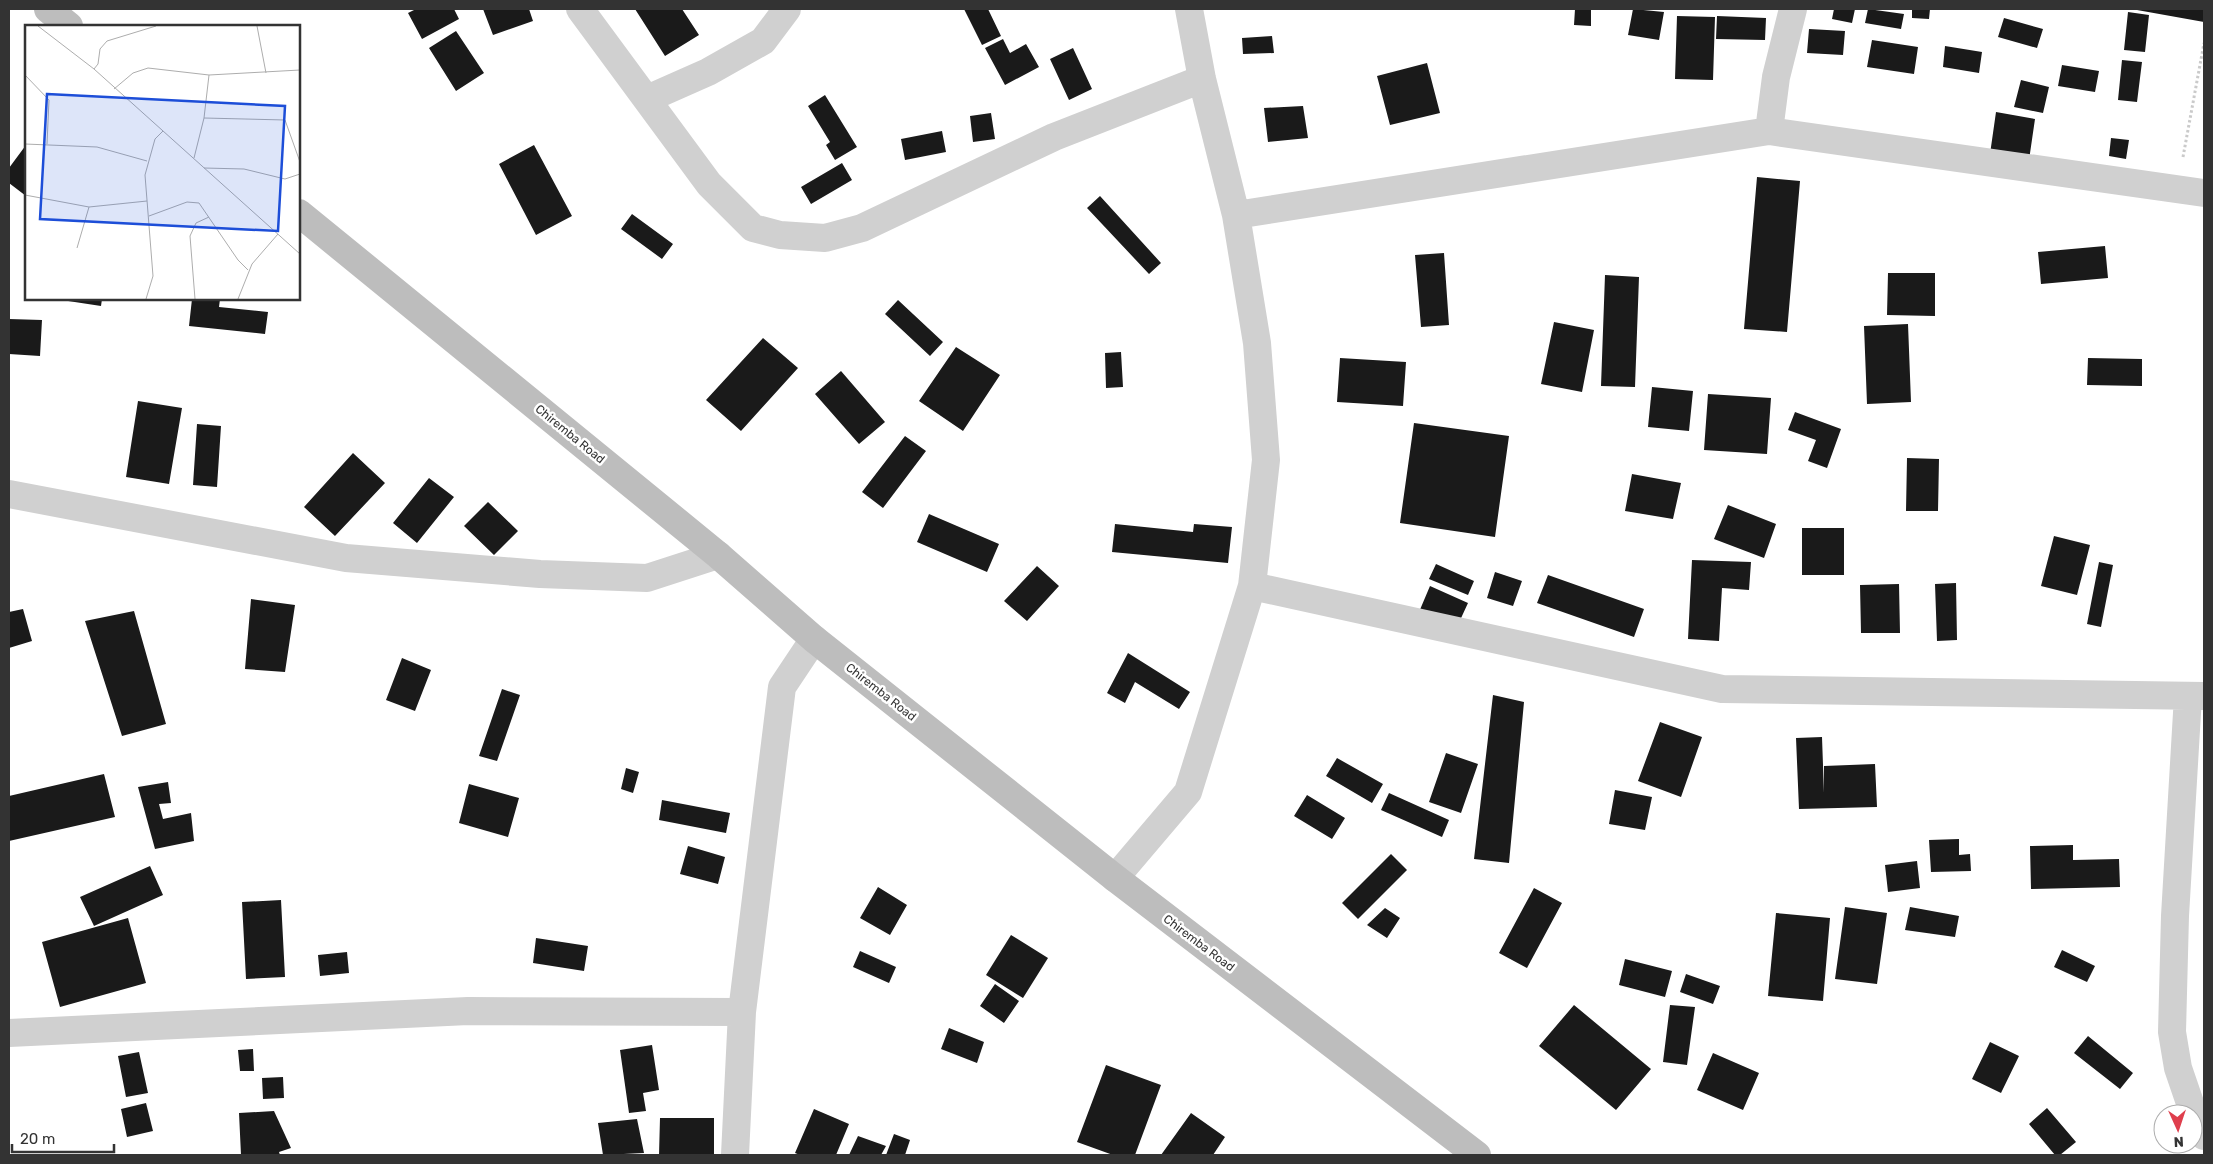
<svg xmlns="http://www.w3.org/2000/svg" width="2213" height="1164" viewBox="0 0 2213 1164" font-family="Rubik,sans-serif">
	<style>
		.building { fill: #1a1a1a }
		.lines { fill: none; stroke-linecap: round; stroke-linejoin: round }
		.path { stroke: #cacaca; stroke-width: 3; stroke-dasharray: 2.5 2.5; stroke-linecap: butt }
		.street { stroke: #d0d0d0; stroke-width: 28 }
		.secondary { stroke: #bdbdbd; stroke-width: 28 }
		.labels { text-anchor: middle; stroke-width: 5; stroke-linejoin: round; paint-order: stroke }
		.street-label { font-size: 12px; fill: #333; stroke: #fff }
		.inset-road { fill: none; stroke: #adadad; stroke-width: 1 }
		.view { fill: #1d4ed8; fill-opacity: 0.15; stroke: #1d4ed8; stroke-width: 2.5 }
		.inset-edge { fill: none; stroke: #333; stroke-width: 2.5 }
	</style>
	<rect width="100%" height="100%" fill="#fff"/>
	<path class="building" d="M416,9H454L459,19L422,39L408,13Z
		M483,9H529L533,21L493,35Z
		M635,9H682L699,35L665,56Z
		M964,9H988L1001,36L982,45Z
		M1575,9H1591V26L1574,25Z
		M1633,9L1664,12L1659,40L1628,35Z
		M1834,9H1855L1852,23L1832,19Z
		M1868,9L1904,14L1901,29L1865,23Z
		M1912,9H1930L1929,19L1912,18Z
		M2137,9H2204V22L2137,10Z
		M2128,12L2149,15L2145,52L2124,50Z
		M1677,16L1715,17L1713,80L1675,79Z
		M1717,16L1766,18L1765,40L1716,39Z
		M2004,18L2043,29L2037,48L1998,37Z
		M1809,29L1845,31L1843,55L1807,53Z
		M456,31L484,73L456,91L429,48Z
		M1272,36L1274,53L1243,54L1242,38Z
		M1003,39L1010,53L1026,44L1039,67L1005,85L985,48Z
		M1872,40L1918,47L1914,74L1867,67Z
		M1945,46L1982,52L1979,73L1943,67Z
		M1073,48L1092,89L1069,100L1050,59Z
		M2122,60L2142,62L2137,102L2118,100Z
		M1427,63L1440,113L1390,125L1377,76Z
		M2062,65L2099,71L2095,92L2058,86Z
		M2021,80L2049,87L2043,113L2014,107Z
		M825,95L857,147L835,160L826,145L830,142L808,106Z
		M1303,106L1308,138L1268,142L1264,108Z
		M1996,112L2035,119L2028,167L1989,161Z
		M991,113L995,139L973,142L970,116Z
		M942,131L946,152L905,160L901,139Z
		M2111,138L2129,140L2126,159L2109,156Z
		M26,145V196L9,183V168Z
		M534,145L572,216L536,235L499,164Z
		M842,163L852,180L811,204L801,187Z
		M1757,177L1800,181L1787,332L1744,329Z
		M1100,196L1161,263L1149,274L1087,208Z
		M632,214L673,244L662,259L621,229Z
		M2105,246L2108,278L2041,284L2038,252Z
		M1444,253L1449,325L1421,327L1415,255Z
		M1888,273H1935V316L1887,315Z
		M1605,275L1639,277L1635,387L1601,386Z
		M55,299H102L101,306Z
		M192,299H220L219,307L268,312L265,334L189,326Z
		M898,300L943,342L930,356L885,314Z
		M9,319L42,320L40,356L9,354Z
		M1554,322L1594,330L1582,392L1541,384Z
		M1908,324L1911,402L1867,404L1864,326Z
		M763,338L798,368L741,431L706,400Z
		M956,347L1000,375L963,431L919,401Z
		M1121,352L1123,387L1106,388L1105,353Z
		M1340,358L1406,362L1403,406L1337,402Z
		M2088,358L2142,359V386L2087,385Z
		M841,371L885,422L859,444L815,394Z
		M1652,387L1693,391L1689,431L1648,427Z
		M1708,394L1771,398L1767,454L1704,450Z
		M138,401L182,408L169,484L126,477Z
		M1795,412L1841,429L1827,468L1808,461L1816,440L1788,430Z
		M1414,423L1509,436L1495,537L1400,523Z
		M197,424L221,426L217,487L193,485Z
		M905,436L926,451L883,508L862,492Z
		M353,453L385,483L335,536L304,507Z
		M1907,458L1939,459L1938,511H1906Z
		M1632,474L1681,483L1673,519L1625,511Z
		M429,478L454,497L417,543L393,523Z
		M488,502L518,531L494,555L464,526Z
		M1728,505L1776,524L1764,558L1714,539Z
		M929,514L999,544L987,572L917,542Z
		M1115,524L1193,532L1194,524L1232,527L1228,563L1112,552Z
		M1802,528H1844V575H1802Z
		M2054,536L2090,545L2077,595L2041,586Z
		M1692,560L1751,562L1749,590L1722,588L1719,641L1688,639Z
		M2099,562L2113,565L2101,627L2087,624Z
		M1436,564L1474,581L1468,595L1429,579Z
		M1037,566L1059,586L1027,621L1004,601Z
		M1495,572L1522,581L1513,606L1487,598Z
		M1548,575L1644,609L1634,637L1537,603Z
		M1956,583L1957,640L1937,641L1935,584Z
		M1899,584L1900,633H1861L1860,585Z
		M1430,586L1468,603L1456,629L1419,612Z
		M251,599L295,605L285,672L245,669Z
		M23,609L32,641L9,648V612Z
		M134,611L166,724L122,736L85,621Z
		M1128,653L1190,692L1179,709L1135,682L1125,703L1107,693Z
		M402,658L431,670L415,711L386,700Z
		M502,689L520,695L497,761L479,756Z
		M1493,695L1524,702L1509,863L1474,859Z
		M1660,722L1702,737L1681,797L1638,781Z
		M1822,737L1824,793V766L1875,764L1877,807L1799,809L1796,738Z
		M1446,753L1478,764L1461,813L1429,802Z
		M1337,758L1383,784L1372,803L1326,776Z
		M626,768L639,772L633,793L621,789Z
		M104,774L115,817L9,841V796Z
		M168,782L171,803L159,804L163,819L191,813L194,841L155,849L138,787Z
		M469,784L519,798L508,837L459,823Z
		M1615,790L1652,797L1645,830L1609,824Z
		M1389,793L1449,820L1442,837L1381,810Z
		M1307,795L1345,818L1332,839L1294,816Z
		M662,800L730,813L726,833L659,820Z
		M1959,839V855L1970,854L1971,871L1931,872L1929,840Z
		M2073,845V860L2119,859L2120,887L2031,889L2030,846Z
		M688,846L725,857L718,884L680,874Z
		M1391,854L1407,870L1358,919L1342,903Z
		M1917,861L1920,888L1888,892L1885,865Z
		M150,866L163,895L94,926L80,897Z
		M878,887L907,905L890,935L860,918Z
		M1534,888L1562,903L1527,968L1499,953Z
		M281,900L285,977L246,979L242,902Z
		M1845,907L1887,913L1877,984L1835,979Z
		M1910,907L1959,916L1955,937L1905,930Z
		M1385,908L1400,918L1387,938L1367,925Z
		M1776,913L1830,918L1823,1001L1768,996Z
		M128,918L146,983L60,1007L42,942Z
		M1011,935L1048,958L1023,998L986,975Z
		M536,938L588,946L584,971L533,963Z
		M2062,950L2095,966L2087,982L2054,967Z
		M860,951L896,967L889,983L853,967Z
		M347,952L349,973L320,976L318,955Z
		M1625,959L1672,971L1665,997L1619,985Z
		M1686,974L1720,986L1713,1004L1680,992Z
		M995,984L1019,1001L1004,1023L980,1006Z
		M1574,1005L1651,1069L1616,1110L1539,1046Z
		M1670,1005L1695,1007L1687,1065L1663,1062Z
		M949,1028L984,1042L977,1063L941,1049Z
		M2088,1036L2133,1073L2120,1089L2074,1053Z
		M1990,1042L2019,1056L2001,1093L1972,1079Z
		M652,1045L659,1090L643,1093L646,1111L629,1113L620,1050Z
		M253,1049L254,1071H240L238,1050Z
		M139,1052L148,1093L126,1097L118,1056Z
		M1713,1053L1759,1073L1743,1110L1697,1090Z
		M1106,1065L1161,1085L1135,1155H1113L1077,1142Z
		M283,1077L284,1098L263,1099L262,1078Z
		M146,1103L153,1131L127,1137L121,1109Z
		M2047,1108L2076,1142L2060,1155H2055L2029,1124Z
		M814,1109L849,1124L836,1155H800L795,1153Z
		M274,1111L291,1148L279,1152L280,1155H241L239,1113Z
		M1191,1113L1225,1137L1213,1155H1161Z
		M660,1118H714V1155H659Z
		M637,1119L644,1153L603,1155L598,1123Z
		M894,1134L910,1140L905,1155H886Z
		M858,1136L886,1146L881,1155H849Z"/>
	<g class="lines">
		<path class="path" d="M2183,157L2204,43"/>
		<path class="street" d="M580,9L709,184L753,228L780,235L825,238L862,228L1054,137L1202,79
			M647,99L708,72L763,41L787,9
			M1769,131L1776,77L1793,9
			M1236,215L1769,131L2204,193
			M9,494L346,558L540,574L647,578L718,555
			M1252,586L1722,689L2204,696
			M2188,696L2175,916L2172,1032L2178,1068L2191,1106L2204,1136
			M1115,878L1188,792L1252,586L1266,460L1257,343L1236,215L1202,79L1189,9
			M9,1033L468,1011L742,1012
			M735,1155L742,1012L782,687L814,639"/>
		<path class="secondary" d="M48,9L69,26
			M299,213L718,555L814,639L1115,878L1477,1155"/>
	</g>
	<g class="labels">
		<g class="street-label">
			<text transform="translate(570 434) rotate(39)" y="4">Chiremba Road</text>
			<text transform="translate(881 692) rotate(38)" y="4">Chiremba Road</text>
			<text transform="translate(1199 943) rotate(37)" y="4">Chiremba Road</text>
		</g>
	</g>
	<g transform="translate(25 25)">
		<rect width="275" height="275" fill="#fff"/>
		<path class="inset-road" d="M13,1L69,44L275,229M232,1L241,48M69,44L73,39L75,24L82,16L131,1M0,50L24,75L22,119M89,64L108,48L123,43L184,50L275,45M179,93L260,95L275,137M0,119L72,122L122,136M169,133L179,93L184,50M179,143L219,144L260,154L275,149M0,170L64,182L122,176M124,191L162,177L174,178L213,235L223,245M52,223L64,182M121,274L128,251L120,150L130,114L138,106M170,274L165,211L171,198L184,192M213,274L227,239L253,209"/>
		<path class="view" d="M22,69L260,81L253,206L15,194Z"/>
		<rect width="275" height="275" class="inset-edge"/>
	</g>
	<rect width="2213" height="1164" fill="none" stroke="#333333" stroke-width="20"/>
	<g transform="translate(2178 1129) rotate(177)"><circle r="24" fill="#ffffff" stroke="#adadad"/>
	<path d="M0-4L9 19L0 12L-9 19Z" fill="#df3f4d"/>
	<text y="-8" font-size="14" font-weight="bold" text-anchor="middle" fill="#333333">N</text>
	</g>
	<path d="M12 1144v8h102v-8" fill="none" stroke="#333333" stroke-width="2.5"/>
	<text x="20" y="1144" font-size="15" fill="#333333" stroke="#ffffff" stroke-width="4" paint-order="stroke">20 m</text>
</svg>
